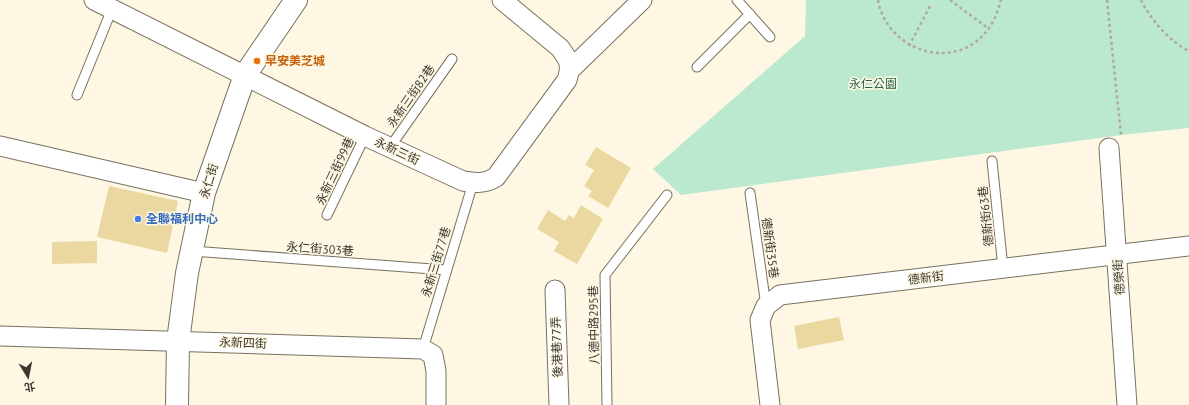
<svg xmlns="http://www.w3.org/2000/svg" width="1189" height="405" viewBox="0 0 1189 405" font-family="'PT Sans','Noto Sans TC',sans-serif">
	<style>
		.green { fill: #bae9d0 }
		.building { fill: #ead8a0 }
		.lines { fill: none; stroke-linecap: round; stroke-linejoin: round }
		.service-casing { stroke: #777260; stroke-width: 11 }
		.minor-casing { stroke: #777260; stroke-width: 21 }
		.tertiary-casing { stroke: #777260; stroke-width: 24 }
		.path { stroke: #afaa9b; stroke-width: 2.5; stroke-dasharray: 3 3; stroke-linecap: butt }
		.service { stroke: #fff; stroke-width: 9 }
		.minor { stroke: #fff; stroke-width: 19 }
		.tertiary { stroke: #fff; stroke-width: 22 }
		.food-dot { fill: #e8710a; stroke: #fdf7e3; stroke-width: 1.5 }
		.shop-dot { fill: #3f7fe0; stroke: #fdf7e3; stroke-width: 1.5 }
		.labels { text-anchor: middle; stroke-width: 3; stroke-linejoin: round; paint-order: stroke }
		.food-label { font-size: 12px; font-weight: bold; fill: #c56008; stroke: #fdf7e3; text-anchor: start }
		.park-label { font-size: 12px; fill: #216548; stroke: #fdf7e3 }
		.street-label { font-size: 12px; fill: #3b3830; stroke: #fdf7e3 }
		.shop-label { font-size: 12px; font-weight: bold; fill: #366cbe; stroke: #fdf7e3; text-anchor: start }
	</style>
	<rect width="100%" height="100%" fill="#fdf7e3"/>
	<path class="green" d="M806,0H1189V128L1121,135L681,195L653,169L805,36Z"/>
	<path class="building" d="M596,147L631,168L608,208L588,196L592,191L584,186L594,170L585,165Z
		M109,186L178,201L167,253L97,237Z
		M581,205L603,219L577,264L554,251L559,242L537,229L548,210L565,221L569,215L574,218Z
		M97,241V263L52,264V242Z
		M839,317L844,340L798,349L794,326Z"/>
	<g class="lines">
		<defs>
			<path id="service" d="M737,0L770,37
				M697,67L750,14
				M77,95L112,9
				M390,147L452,59
				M992,161L1003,268
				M750,193L766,306
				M327,215L365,136
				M192,251L446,270
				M423,349L473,183
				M607,405L605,275L667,195"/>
			<path id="minor" d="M94,0L365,136L463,181C476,183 485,184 496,177L567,80C572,65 569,60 560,48L502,0
				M570,70L642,0
				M0,146L204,193
				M1109,148L1127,405
				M555,290L559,405
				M0,336L423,349L433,355L436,371V405
				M770,405L760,320L766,306L780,295L1189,246"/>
			<path id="tertiary" d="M177,405L178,341L187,273L204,193L245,75L296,0"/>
		</defs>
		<use href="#service" class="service-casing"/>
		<use href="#minor" class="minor-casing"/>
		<use href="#tertiary" class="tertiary-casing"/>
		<path class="path" d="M878,0C887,52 957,74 989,28C995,20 998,10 1001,0
			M950,0L989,29
			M1107,0L1121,135
			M1141,0C1151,20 1169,41 1189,51
			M909,46L931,4"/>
		<use href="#service" class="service"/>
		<use href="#minor" class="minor"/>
		<use href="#tertiary" class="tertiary"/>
	</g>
	<circle class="food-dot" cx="257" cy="61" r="4"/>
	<circle class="shop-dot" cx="138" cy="219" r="4"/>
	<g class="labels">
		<g class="food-label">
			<text x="265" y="65">早安美芝城</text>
		</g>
		<g class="park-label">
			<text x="873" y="88">永仁公園</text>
		</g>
		<g class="street-label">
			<text transform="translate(411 96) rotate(-55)" y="4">永新三街82巷</text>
			<text transform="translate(397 151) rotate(25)" y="4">永新三街</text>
			<text transform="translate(335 171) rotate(-65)" y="4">永新三街99巷</text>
			<text transform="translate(209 181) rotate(-73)" y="4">永仁街</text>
			<text transform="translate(986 216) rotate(-96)" y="4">德新街63巷</text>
			<text transform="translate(770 248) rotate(82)" y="4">德新街35巷</text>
			<text transform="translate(320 249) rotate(4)" y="4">永仁街303巷</text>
			<text transform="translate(436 262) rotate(-73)" y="4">永新三街77巷</text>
			<text transform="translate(1119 277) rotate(-94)" y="4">德榮街</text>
			<text transform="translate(926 278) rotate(-7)" y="4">德新街</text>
			<text transform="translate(594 325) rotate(-91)" y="4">八德中路295巷</text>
			<text transform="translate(243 343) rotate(2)" y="4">永新四街</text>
			<text transform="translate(557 347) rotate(-92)" y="4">後港巷77弄</text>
		</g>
		<g class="shop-label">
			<text x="146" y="223">全聯福利中心</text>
		</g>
	</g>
	<g transform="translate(28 377) rotate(170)" stroke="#fdf7e3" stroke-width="3" paint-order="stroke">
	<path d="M0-3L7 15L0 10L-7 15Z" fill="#3b3830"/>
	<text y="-6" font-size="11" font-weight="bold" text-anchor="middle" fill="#3b3830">北</text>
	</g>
</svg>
